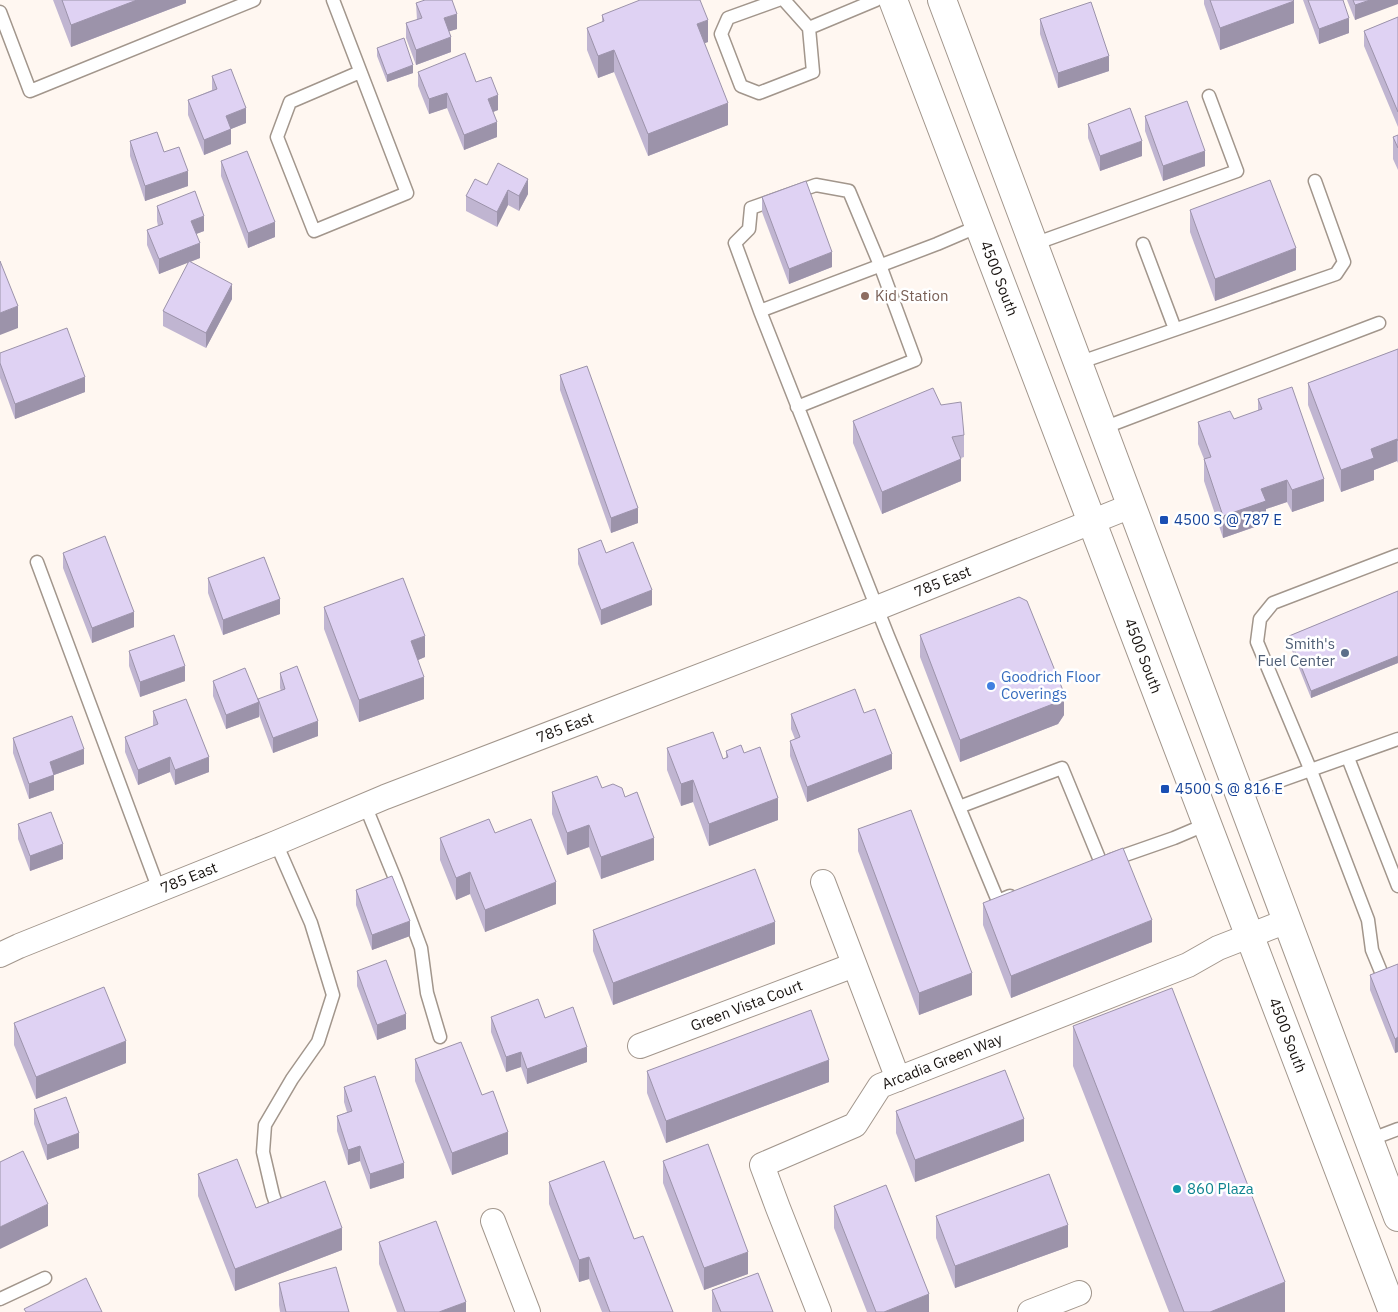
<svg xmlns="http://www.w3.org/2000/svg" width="1398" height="1312" viewBox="0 0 1398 1312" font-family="'IBM Plex Sans',sans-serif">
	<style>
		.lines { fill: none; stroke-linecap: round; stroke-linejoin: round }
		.lane-casing { stroke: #a2968c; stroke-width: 15 }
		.street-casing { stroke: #a2968c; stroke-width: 26 }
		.secondary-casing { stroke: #a2968c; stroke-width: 30 }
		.lane { stroke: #fff; stroke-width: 12 }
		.street { stroke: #fff; stroke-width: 24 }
		.secondary { stroke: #fff; stroke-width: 28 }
		.wall { fill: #c0b5d1 }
		.shaded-wall { fill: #9c93aa }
		.building { fill: #dfd2f3; stroke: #9c93aa }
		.education-dot { fill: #8d6e63; stroke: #fff; stroke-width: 2 }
		.transit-dot { fill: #1a4fb4; stroke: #fff; stroke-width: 2 }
		.service-dot { fill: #5c6f8a; stroke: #fff; stroke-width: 2 }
		.shop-dot { fill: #3f7fe0; stroke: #fff; stroke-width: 2 }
		.culture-dot { fill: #0f9aa8; stroke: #fff; stroke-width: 2 }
		.labels { text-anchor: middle; stroke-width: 5; stroke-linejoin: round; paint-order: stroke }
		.street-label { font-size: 15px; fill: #181310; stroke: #fff }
		.education-label { font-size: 15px; fill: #785e54; stroke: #fff; text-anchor: start }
		.transit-label { font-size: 15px; fill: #164399; stroke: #fff; text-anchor: start }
		.service-label { font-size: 15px; fill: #4e5e75; stroke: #fff; text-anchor: end }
		.shop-label { font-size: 15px; fill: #366cbe; stroke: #fff; text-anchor: start }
		.culture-label { font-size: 15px; fill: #0d838f; stroke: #fff; text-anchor: start }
	</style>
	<rect width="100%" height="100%" fill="#fff7f1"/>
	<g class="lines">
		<defs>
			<path id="lane" d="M333,0L407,193L314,231L277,137L290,102L360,72
				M778,0L728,18L721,34L741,86L759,93L813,72L809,28L784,0
				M0,12L30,91L254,0
				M809,28L876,0
				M979,226L937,244L760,311L888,636L998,901L1010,896
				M1034,244L1237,171L1209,96
				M1143,244L1175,329
				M760,311L735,243L749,229L751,208L816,185L849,191L880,265L915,360L797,407
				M1078,363L1336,274L1344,262L1315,181
				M1103,428L1379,323
				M37,562L159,890
				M1348,758L1398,886
				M1240,795L1398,739
				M365,805L396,881L421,948L427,993L440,1037
				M959,807L1062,768L1101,863
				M276,843L311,923L333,995L318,1042L292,1079L265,1125L263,1152L273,1195L280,1215
				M1111,860L1174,838L1207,824
				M1386,984L1372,950L1368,920L1311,771L1257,642L1260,619L1273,603L1398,555
				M1369,1140L1398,1129
				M0,1299L45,1278"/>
			<g id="street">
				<path d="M823,882L898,1079"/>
				<path id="s1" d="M0,955L19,946L276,843L385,797L877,608L1131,506"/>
				<path id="s2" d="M640,1046L854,965"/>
				<path d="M493,1221L528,1312"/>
				<path id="s3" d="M819,1312L778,1208L762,1165L855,1125L880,1086L1188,965L1218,948L1287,921"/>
				<path d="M1030,1312L1079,1293"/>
			</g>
			<g id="secondary">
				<path id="s4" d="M893,0L1393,1312"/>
				<path d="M942,0L1398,1217"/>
			</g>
		</defs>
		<use href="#lane" class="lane-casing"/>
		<use href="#street" class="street-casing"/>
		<use href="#secondary" class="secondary-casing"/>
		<use href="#lane" class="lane"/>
		<use href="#street" class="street"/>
		<use href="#secondary" class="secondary"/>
	</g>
	<path class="wall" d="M53,0H186V3L71,47Z
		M1204,0H1293L1294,23L1220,50L1204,4Z
		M1303,0H1343L1349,33L1319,44Z
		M1347,0H1398L1355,20Z
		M416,3L457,29L449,31L451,52L416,65L406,38V23L417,20Z
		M602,15L708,42L704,43L728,125L648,156L614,72L598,78L587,50V28L602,22Z
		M1398,17V127L1364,46V31Z
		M1040,19L1109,71L1058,88L1040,34Z
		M377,48L413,73L387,82L377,56Z
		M418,72L476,82L498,110L493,112L497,137L464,150L447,108L429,114L418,86Z
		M212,76L246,123L231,129V144L204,155L188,115V100L212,90Z
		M1145,116L1205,166L1163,181L1145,131Z
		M1088,124L1142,156L1100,171L1088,138Z
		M1398,135V170L1393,159V137Z
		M130,141L188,186L145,201L130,156Z
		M221,161L275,237L248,248L221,176Z
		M487,185L528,194L519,211L508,205L497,227L466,211V196Z
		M762,197L832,267L789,284L762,212Z
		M157,206L204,231L196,234L200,258L190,262L232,299L206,348L163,326V311L189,262L159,274L147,245V230L158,226L157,221Z
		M1190,210L1296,270L1215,301L1190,232Z
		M1398,349V463L1397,461L1374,470V480L1341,492L1308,405V383Z
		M0,353L85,392L15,419L0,378Z
		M560,375L638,523L611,533L560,390Z
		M1258,399L1324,501L1292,512L1287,502L1266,509V523L1223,538L1204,481V459L1198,444V422L1234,419L1258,411Z
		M941,405L964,435V457L961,458V481L882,514L853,443V421Z
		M578,549L606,553L652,605L601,625L578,564Z
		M63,553L134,627L92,643L63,568Z
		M208,578L280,614L223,635L208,593Z
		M1398,591V663L1311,698L1289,643V636Z
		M324,607L425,657L418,660L424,699L359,722L324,629Z
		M920,635L1064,715L1058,724L960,762L920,657Z
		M129,651L185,681L140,697L129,666Z
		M280,673L318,736L273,753L259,715V717L226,729L213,696V681L258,701L281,691L280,688Z
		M153,711L209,772L175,785L170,772L138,785L125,752V737L153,726Z
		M864,713L892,769L807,802L790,756V741L795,739L791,729V714Z
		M13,738L84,764L54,775V790L29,799L13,753Z
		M667,748L723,759L726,758V751L744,753L778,820L709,846L693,802L681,806L667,770Z
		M602,788L625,797L654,860L601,879L589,847L567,855L552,814V792Z
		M18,824L63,859L30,871L18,839Z
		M858,829L972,995L919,1015L858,851Z
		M495,833L556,904L485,932L470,894L456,900L440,860V838Z
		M356,890L410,936L372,950L356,905Z
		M983,903L1152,942L1011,998L983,925Z
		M593,930L775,944L613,1005L593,951Z
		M1398,964V1052L1395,1053L1370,990V975Z
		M357,971L406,1029L377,1040L357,986Z
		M491,1017L545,1018L587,1062L527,1084L521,1067L506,1072L491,1032Z
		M14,1023L126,1063L36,1099L14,1045Z
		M1073,1026L1285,1312H1169L1073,1066Z
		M415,1059L482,1095L508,1154L452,1175L415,1081Z
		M647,1071L829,1082L666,1143L647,1093Z
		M344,1087L404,1178L370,1189L360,1161L348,1165L337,1131V1116L347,1112L344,1102Z
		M34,1109L79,1148L47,1160L34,1124Z
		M896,1111L1024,1141L915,1182L896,1133Z
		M663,1161L748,1274L704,1290L663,1183Z
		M198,1174L256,1208L342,1250L235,1291L198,1196Z
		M549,1182L634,1239L673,1312H602L589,1279L579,1282L549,1204Z
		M834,1206L929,1312H867L834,1228Z
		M936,1216L1068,1247L955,1288L936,1238Z
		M379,1242L466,1312H397L379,1264Z
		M279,1283L349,1312H280L279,1305Z
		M712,1290L773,1312H712Z"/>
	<path class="shaded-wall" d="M137,0H186V3L71,47V25Z
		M1370,0H1398V4L1355,20V5Z
		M1294,1V23L1220,50V28Z
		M457,14V29L444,33V18Z
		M1349,18V33L1319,44V29Z
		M708,20V42L697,46V24Z
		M451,37V52L416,65V50Z
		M614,50V72L598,78V56Z
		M1109,56V71L1058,88V73Z
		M413,65V73L387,82V75Z
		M447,93V108L429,114V99Z
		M498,95V110L488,114V99Z
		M728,103V125L648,156V134Z
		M246,108V123L231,129V144L204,155V140L226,116Z
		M497,122V137L464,150V135Z
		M1142,141V156L1100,171V156Z
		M1205,151V166L1163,181V166Z
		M188,171V186L145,201V186Z
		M528,179V194L519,211V196Z
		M508,190V205L497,227V212Z
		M204,216V231L191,236V221Z
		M275,222V237L248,248V233Z
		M200,243V258L159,274V259Z
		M1296,248V270L1215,301V279Z
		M832,252V267L789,284V269Z
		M232,284V299L206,348V333Z
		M18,306V328L0,335V313Z
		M85,377V392L15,419V404Z
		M1397,439V461L1374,470V480L1341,492V470L1371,449Z
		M961,459V481L882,514V492Z
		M1324,479V501L1292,512V490Z
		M1287,480V502L1266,509V523L1223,538V516L1261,489Z
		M638,508V523L611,533V518Z
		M652,590V605L601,625V610Z
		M280,599V614L223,635V620Z
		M134,612V627L92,643V628Z
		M425,636V657L411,663V641Z
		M1398,656V663L1311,698V691Z
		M185,666V681L140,697V682Z
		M424,677V699L359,722V700Z
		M1064,693V715L1058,724L960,762V740Z
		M259,702V717L226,729V715Z
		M318,721V736L273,753V738Z
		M84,749V764L54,775V790L29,799V784L50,762Z
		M892,754V769L807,802V787Z
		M170,757V772L138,785V770Z
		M209,757V772L175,785V770Z
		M693,780V802L681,806V784Z
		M778,798V820L709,846V824Z
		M589,825V847L567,855V833Z
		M654,838V860L601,879V857Z
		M63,844V859L30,871V856Z
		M470,872V894L456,900V878Z
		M556,882V904L485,932V910Z
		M1152,920V942L1011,998V976Z
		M410,921V936L372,950V935Z
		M775,922V944L613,1005V983Z
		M972,973V995L919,1015V993Z
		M406,1014V1029L377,1040V1025Z
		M1398,1037V1052L1395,1053V1039Z
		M126,1041V1063L36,1099V1077Z
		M587,1047V1062L527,1084V1069Z
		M521,1052V1067L506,1072V1057Z
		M829,1060V1082L666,1143V1121Z
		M1024,1119V1141L915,1182V1160Z
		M508,1132V1154L452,1175V1153Z
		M79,1133V1148L47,1160V1145Z
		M360,1146V1161L348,1165V1150Z
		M404,1163V1178L370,1189V1174Z
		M48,1204V1226L0,1249V1227Z
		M1068,1225V1247L955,1288V1266Z
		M342,1228V1250L235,1291V1269Z
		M748,1252V1274L704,1290V1268Z
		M589,1257V1279L579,1282V1260Z
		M1285,1282V1312H1210Z
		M929,1294V1312H884Z
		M466,1302V1312H439Z"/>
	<path class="building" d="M62,0H137L71,25Z
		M425,0H452L457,14L444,18L451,37L416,50L406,23L422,18L416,3Z
		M640,0H700L708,20L697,24L728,103L648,134L614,50L598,56L587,28L604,21L602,15Z
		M1210,0H1293L1294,1L1220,28Z
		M1308,0H1343L1349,18L1319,29Z
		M1353,0H1370L1355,5Z
		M1091,2L1109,56L1058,73L1040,19Z
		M1398,17V112L1364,31Z
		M404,38L413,65L387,75L377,48Z
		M465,53L476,82L491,77L498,95L488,99L497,122L464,135L447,93L429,99L418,72Z
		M231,69L246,108L226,116L231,129L204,140L188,100L217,89L212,76Z
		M1187,101L1205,151L1163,166L1145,116Z
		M1130,108L1142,141L1100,156L1088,124Z
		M157,132L164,152L179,147L188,171L145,186L130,141Z
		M1398,135V148L1393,137Z
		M247,151L275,222L248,233L221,161Z
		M498,163L528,179L519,196L508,190L497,212L466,196L475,179L487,185Z
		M1270,180L1296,248L1215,279L1190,210Z
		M806,181L832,252L789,269L762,197Z
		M195,191L204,216L191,221L200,243L159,259L147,230L163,224L157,206Z
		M0,261L18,306L0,313Z
		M189,261L232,284L206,333L163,311Z
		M67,328L85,377L15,404L0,363V353Z
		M1398,349V441L1397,439L1371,449L1374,458L1341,470L1308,383Z
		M587,366L638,508L611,518L560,375Z
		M1292,387L1324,479L1292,490L1287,480L1261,489L1266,501L1223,516L1204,459L1211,457L1198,422L1230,411L1234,419L1262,409L1258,399Z
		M933,388L941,405L961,402L964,435L952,437L961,459L882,492L853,421Z
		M105,536L134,612L92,628L63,553Z
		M601,540L606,553L633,542L652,590L601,610L578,549Z
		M264,557L280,599L223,620L208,578Z
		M403,578L425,636L411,641L424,677L359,700L324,607Z
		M1398,591V656L1311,691L1289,636Z
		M1019,597L1027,601L1064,693L1058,702L960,740L920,635Z
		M174,635L185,666L140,682L129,651Z
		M297,666L318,721L273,738L258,699L285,689L280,673Z
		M245,668L259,702L226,715L213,681Z
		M855,689L864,713L875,709L892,754L807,787L790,741L800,737L791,714Z
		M186,699L209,757L175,770L170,757L138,770L125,737L158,724L153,711Z
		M72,716L84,749L50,762L54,775L29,784L13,738Z
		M713,732L723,759L728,757L726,751L741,745L744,753L760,747L778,798L709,824L693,780L681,784L667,748Z
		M597,776L602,788L613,784L622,788L625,797L637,792L654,838L601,857L589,825L567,833L552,792Z
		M911,810L972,973L919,993L858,829Z
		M51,812L63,844L30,856L18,824Z
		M489,819L495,833L531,819L556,882L485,910L470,872L456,878L440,838Z
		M1123,848L1152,920L1011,976L983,903Z
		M755,869L775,922L613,983L593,930Z
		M392,876L410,921L372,935L356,890Z
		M386,960L406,1014L377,1025L357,971Z
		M1398,964V1037L1395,1039L1370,975Z
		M104,987L126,1041L36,1077L14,1023Z
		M1172,988L1285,1282L1210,1312H1184L1073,1026Z
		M538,999L545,1018L573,1007L587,1047L527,1069L521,1052L506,1057L491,1017Z
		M811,1010L829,1060L666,1121L647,1071Z
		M461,1042L482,1095L493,1091L508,1132L452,1153L415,1059Z
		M1005,1070L1024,1119L915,1160L896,1111Z
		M375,1076L404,1163L370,1174L360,1146L348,1150L337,1116L352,1111L344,1087Z
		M66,1097L79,1133L47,1145L34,1109Z
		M708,1144L748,1252L704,1268L663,1161Z
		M23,1151L48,1204L0,1227V1162Z
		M237,1159L256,1208L325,1181L342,1228L235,1269L198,1174Z
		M604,1161L634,1239L643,1236L673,1312H610L589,1257L579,1260L549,1182Z
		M1049,1174L1068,1225L955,1266L936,1216Z
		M886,1185L929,1294L884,1312H876L834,1206Z
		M436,1221L466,1302L439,1312H405L379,1242Z
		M336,1267L349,1312H286L279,1283Z
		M758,1273L773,1312H721L712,1290Z
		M86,1278L102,1312H26L24,1309Z"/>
	<circle class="education-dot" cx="865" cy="296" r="5"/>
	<g class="transit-dot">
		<rect x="1159" y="515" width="10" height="10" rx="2.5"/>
		<rect x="1160" y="784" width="10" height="10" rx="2.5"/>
	</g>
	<circle class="service-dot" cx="1345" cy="653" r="5"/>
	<circle class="shop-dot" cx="991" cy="686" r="5"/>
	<circle class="culture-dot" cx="1177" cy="1189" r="5"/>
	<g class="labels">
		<g class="street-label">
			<text dy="5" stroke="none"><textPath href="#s4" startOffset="298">4500 South</textPath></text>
			<text dy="5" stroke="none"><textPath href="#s1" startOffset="1014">785 East</textPath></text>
			<text dy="5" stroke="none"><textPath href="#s4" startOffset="702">4500 South</textPath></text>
			<text dy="5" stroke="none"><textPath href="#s1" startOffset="609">785 East</textPath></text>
			<text dy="5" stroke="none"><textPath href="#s1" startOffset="204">785 East</textPath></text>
			<text dy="5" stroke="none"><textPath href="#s2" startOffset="114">Green Vista Court</textPath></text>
			<text dy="5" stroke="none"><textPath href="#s4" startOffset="1108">4500 South</textPath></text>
			<text dy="5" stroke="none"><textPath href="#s3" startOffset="372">Arcadia Green Way</textPath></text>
		</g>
		<g class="education-label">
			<text x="875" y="301">Kid Station</text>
		</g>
		<g class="transit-label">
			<text x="1174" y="525">4500 S @ 787 E</text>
			<text x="1175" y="794">4500 S @ 816 E</text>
		</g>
		<g class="service-label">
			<text x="1335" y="649">Smith's<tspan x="1335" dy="17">Fuel Center</tspan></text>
		</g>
		<g class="shop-label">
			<text x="1001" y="682">Goodrich Floor<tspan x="1001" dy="17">Coverings</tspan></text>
		</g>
		<g class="culture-label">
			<text x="1187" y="1194">860 Plaza</text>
		</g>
	</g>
</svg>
